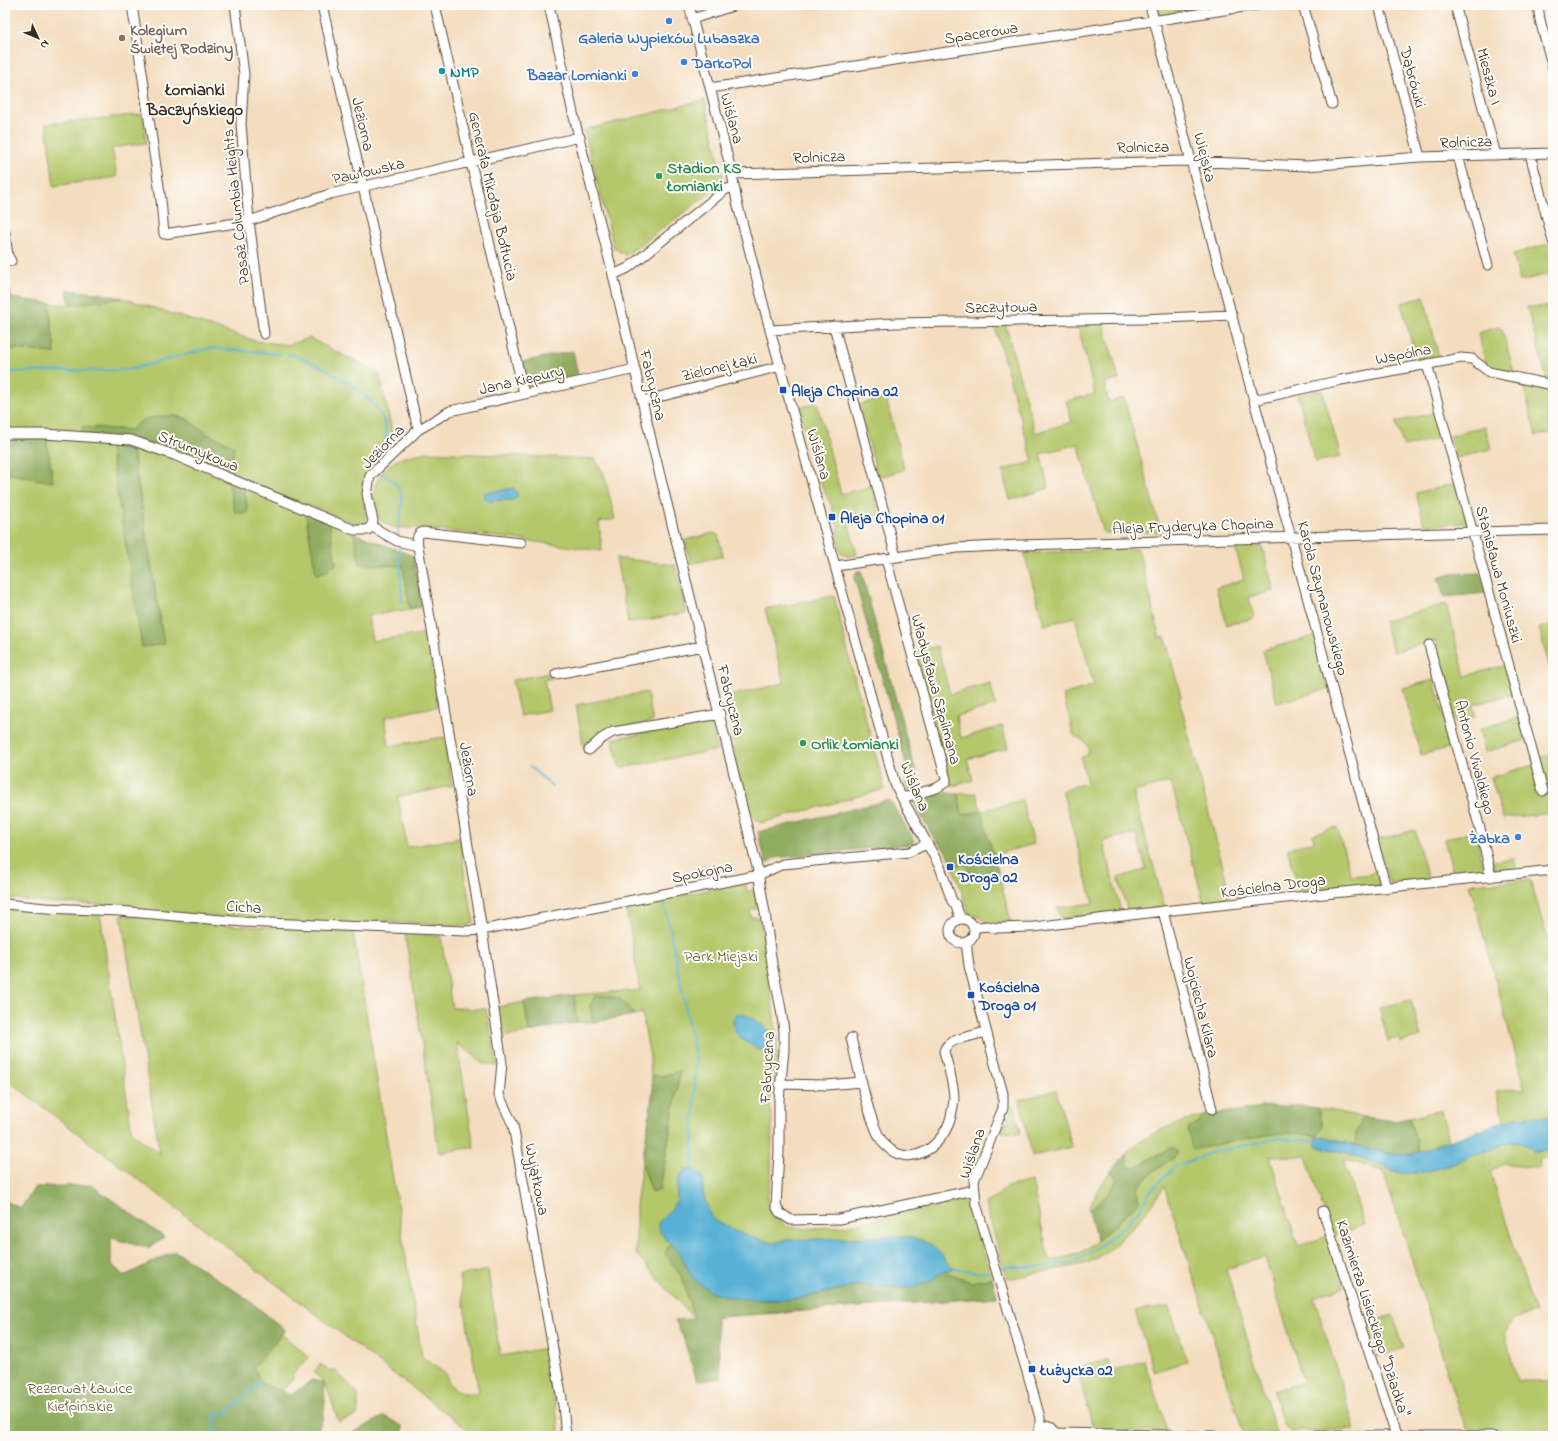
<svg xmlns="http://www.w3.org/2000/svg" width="1558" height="1441" viewBox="0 0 1558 1441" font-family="'Indie Flower',sans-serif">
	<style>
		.green { fill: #b4c76b; stroke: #787844 }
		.forest { fill: #8fac5f; stroke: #656b3e }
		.water { fill: #58b1d5; stroke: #4a6e7a }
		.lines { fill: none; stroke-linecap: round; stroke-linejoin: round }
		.stream { stroke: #58b1d5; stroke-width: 2 }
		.minor-casing { stroke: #574536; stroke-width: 11 }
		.minor { stroke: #fff; stroke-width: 9 }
		.shop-dot { fill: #3f7fe0; stroke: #fdfcf7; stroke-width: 1.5 }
		.education-dot { fill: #8d6e63; stroke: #fdfcf7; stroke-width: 1.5 }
		.culture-dot { fill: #0f9aa8; stroke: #fdfcf7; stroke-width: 1.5 }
		.leisure-dot { fill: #2e9e5b; stroke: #fdfcf7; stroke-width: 1.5 }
		.transit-dot { fill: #1a4fb4; stroke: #fdfcf7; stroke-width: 1.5 }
		.labels { text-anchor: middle; stroke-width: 4; stroke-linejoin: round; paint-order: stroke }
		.education-label { font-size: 16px; font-weight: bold; fill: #785e54; stroke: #fdfcf7; text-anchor: start }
		.street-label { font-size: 16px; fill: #3b2a1e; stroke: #fdfcf7 }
		.shop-label { font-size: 16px; font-weight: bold; fill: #366cbe; stroke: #fdfcf7; text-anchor: end }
		.culture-label { font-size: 16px; font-weight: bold; fill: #0d838f; stroke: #fdfcf7; text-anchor: start }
		.leisure-label { font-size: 16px; font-weight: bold; fill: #27864d; stroke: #fdfcf7; text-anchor: start }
		.transit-label { font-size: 16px; font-weight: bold; fill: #164399; stroke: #fdfcf7; text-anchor: start }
		.park-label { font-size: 16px; fill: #5f5935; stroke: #fdfcf7 }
		.neighbourhood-label { font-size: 17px; font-weight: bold; fill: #3b2a1e; stroke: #fdfcf7 }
	</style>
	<rect width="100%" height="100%" fill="#fdfcf7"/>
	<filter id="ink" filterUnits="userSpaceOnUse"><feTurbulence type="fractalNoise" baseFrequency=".025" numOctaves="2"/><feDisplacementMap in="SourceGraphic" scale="8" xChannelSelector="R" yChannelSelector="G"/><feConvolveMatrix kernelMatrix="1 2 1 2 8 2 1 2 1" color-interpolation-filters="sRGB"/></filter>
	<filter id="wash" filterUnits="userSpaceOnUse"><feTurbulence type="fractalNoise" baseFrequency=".012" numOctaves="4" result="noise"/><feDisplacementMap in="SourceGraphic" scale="16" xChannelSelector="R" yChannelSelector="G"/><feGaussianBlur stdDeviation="0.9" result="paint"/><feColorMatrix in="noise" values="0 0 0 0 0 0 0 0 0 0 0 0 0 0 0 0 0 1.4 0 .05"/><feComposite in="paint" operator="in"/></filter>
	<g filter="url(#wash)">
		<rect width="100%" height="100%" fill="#f4ddbf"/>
		<path class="green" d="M1157,5H1224L1160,16Z
			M705,100L724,183L626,255L614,248L584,130Z
			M143,114L146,143L112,148L117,177L54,186L46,124Z
			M1551,243L1553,251V273L1520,281L1513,254Z
			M1424,297L1439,357L1418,361L1416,358L1401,303Z
			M123,298L256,341L288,345L309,338L379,373L395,444L369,468L363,482L366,522L358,525L293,499V502L231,477L229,443L207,434L187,419L173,415L132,430L83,427V435L5,431V348L55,353L49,303L69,305Z
			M1553,306V381L1547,380L1527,307Z
			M1077,322H1103L1119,379L1104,383L1109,402L1124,398L1161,532L1104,533L1078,444L1040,454L1049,488L1010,500L1002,470L1033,462L994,324L1005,323L1035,433L1072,422L1066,401L1095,394Z
			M1499,327L1502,329L1514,372L1487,367L1478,333Z
			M1523,385L1553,391V432L1536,436Z
			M1322,390L1341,457L1315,462L1298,395Z
			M886,397L904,470L878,477L859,405Z
			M817,403L841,494L872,486L880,517L849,525L857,555L847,556L840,552L837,531L838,528L831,504L823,489L799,408Z
			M1437,412L1443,437L1404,447L1396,422Z
			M1485,426L1491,449L1456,458L1450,436Z
			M46,437L109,440L143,647L164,644L131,441L329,521L354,533L360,564L403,566L410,609L368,616L372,641L427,633L438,706L385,717L389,746L444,737L452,786L398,797L407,847L460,838L465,879L474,922L468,926L374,921L375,925H352L180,914L121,906L42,902L5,898V458L8,474C23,475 37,480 53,482Z
			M427,452L595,459L604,474L615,519L599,522L602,551C543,543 484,534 425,529C415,528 393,529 386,524C373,517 370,497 376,484C387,459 402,457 427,452Z
			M1456,483L1467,523L1424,525L1416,493Z
			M713,533L718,535L723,556L691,564L685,540Z
			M1262,546L1274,591L1249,597L1254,618L1227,625L1216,588L1244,579L1235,547Z
			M1138,549L1160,638L1165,637L1181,697L1179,698L1230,894L1225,901L1204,904L1171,782L1133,792L1165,908L1128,912L1118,878L1146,869L1136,833L1103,841L1120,908L1119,912L1063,919L1061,918L1057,908L1093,903L1062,790L1087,783L1081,758L1088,754C1090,744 1083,739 1074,736L1063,695L1094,685L1075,617L1044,625L1024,553Z
			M616,558L675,565L686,613L628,623Z
			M834,596L853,673L885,789L761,823L756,821L743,797L725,697L784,683L765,609Z
			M1446,604L1465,676L1506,665L1513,694L1473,705L1475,716L1455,723L1437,656L1439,651L1436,640L1393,652L1384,621Z
			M1553,624V680L1539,628Z
			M1314,636L1328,689L1277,703L1263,650Z
			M937,646L950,694L990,683L996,705L956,716L961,738L1002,726L1008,748L967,759L973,780L953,786L949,780L914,652Z
			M551,673L552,678L544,680L550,710L520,716L512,680Z
			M1434,680L1452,747L1421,755L1403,688Z
			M647,692L653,722L596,733L597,738L584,749L576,705Z
			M1519,717L1526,740L1485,752L1479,729Z
			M710,720L717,750L620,768L612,739Z
			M1553,754V813L1503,818L1491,777L1533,765L1538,758Z
			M976,793L981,811L1022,800L1034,844L993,855L981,811L962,815L958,794Z
			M1337,827L1351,876L1372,874L1376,868L1381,885L1300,892L1287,849L1314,841L1313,834Z
			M1415,830L1428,880L1389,883L1377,840Z
			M1475,831L1484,868L1483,873L1454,877L1444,839Z
			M1514,859L1517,870L1494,871L1492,861Z
			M968,864L971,877L998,871L1011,922L986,924C983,916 977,917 970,915L952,865Z
			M1530,880L1553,956V1116L1516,1117L1504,1121L1496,1092L1515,1089L1525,1090L1472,893L1469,884Z
			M746,882L747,892L753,890L756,892L757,909L750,910L751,917H758L762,930L778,1046L776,1076L769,1103L772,1115L771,1175L767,1199L772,1213L787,1227L799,1229L846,1226L961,1200L970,1210L990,1272L997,1297L694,1319L636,1254V1205L642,1163L652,1192L660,1190L680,1072L661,1076H651L650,1058L642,1013L634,1015L620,998L590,1006L593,1022H577L574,995L640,990L626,907Z
			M1258,886L1261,896L1238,899L1236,889Z
			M5,908L100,913L132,1133L160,1154L121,915C163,920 204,924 246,926C282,928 317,929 353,932L422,1357L447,1375L448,1383L461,1393H479L459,1276L488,1270L500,1356L547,1348L560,1436H476L5,1078Z
			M405,934L441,936L452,1008L486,1009L498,1066L481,1063L472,1054L457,1043L474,1147L439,1153Z
			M1411,1000L1421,1037L1401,1042L1400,1037L1388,1041L1379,1008Z
			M524,1002L529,1032L503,1037L498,1007Z
			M1056,1090L1072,1147L1032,1156L1020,1100Z
			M1014,1105L1021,1133L1002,1132L1013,1107Z
			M1318,1108L1363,1117L1356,1134L1355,1145L1317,1136L1316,1146L1344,1152L1385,1166L1393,1172L1419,1173L1448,1166L1508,1142L1523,1143L1535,1151L1553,1150V1154L1538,1159L1540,1168H1534L1504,1164L1490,1171L1535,1313L1513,1319L1505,1332L1517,1381H1553V1432L1466,1429L1383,1171L1343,1159L1364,1225L1334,1236L1323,1209L1306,1156L1270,1157L1298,1246L1328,1236L1344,1287L1314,1297L1355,1429L1291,1432L1284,1426L1273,1391L1304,1382L1265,1257L1226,1269L1276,1432L1244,1434L1164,1186L1154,1202L1134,1226L1106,1253L1088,1263L1007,1279L985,1203L995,1198L1007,1187L1032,1181L1049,1261L1079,1254L1097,1241L1139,1202L1137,1189C1147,1175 1161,1166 1175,1157L1148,1159L1135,1168H1129L1126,1154C1150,1131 1171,1125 1203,1116L1199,1122L1192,1150C1232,1140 1275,1127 1316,1136L1322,1126Z
			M1441,1110L1449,1141L1420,1152L1409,1118Z
			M1111,1171L1117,1179C1111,1193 1101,1202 1089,1210L1088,1208L1105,1178Z
			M1170,1307L1187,1361L1154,1372L1135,1311Z
			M1393,1315L1404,1348L1373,1358L1362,1324Z
			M278,1331L309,1357L293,1374V1379L279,1394L267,1389L248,1372Z
			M1108,1360L1112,1371L1144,1361L1168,1432L1094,1431L1077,1368Z
			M320,1364L330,1371H336L355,1390L358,1394V1413L356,1416L339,1422C331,1404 331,1386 314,1373Z"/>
		<path class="forest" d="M5,288H10L11,298L49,303L55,353L5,348Z
			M67,290L97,293L123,298L69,305Z
			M573,351L578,375L528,387L522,362Z
			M173,415L187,419L207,434L229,443L234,446L231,477L132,437L83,435L82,427L132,430C140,416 159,417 173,415Z
			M5,436L46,437L53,482C37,480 23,475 8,474L5,458Z
			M109,440L131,441L164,644L142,647Z
			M228,481L244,486L248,513H235Z
			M305,511L329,521L336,564L327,571L316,574Z
			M354,533L413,556L422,607L410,609L403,566L360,564Z
			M857,571H861L920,788L908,790L905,783L908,771L854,577Z
			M1481,573L1486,593L1444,597L1438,578L1450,574Z
			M946,793L958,794L962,815L981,811L998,871L971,877L967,865H952L949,855L934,838L912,800L927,795Z
			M890,800L914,840L912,844L775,858L766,864L758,832Z
			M574,995L577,1022L529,1032L524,1002Z
			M595,996C619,996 619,997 634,1015L593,1022L590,1006Z
			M680,1071L660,1190L652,1193L642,1163L653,1091L651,1076H661Z
			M1268,1106H1302L1318,1108L1322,1126L1316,1136C1293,1131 1273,1134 1249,1138C1230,1142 1211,1146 1192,1150L1188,1128L1199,1122L1203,1116Z
			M1363,1117L1395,1121L1409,1118L1420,1152C1399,1159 1376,1150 1355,1145L1356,1134Z
			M1169,1148H1175L1178,1152C1172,1161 1161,1165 1153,1172C1147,1177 1142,1183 1137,1189L1139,1202L1097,1241L1089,1210C1101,1202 1111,1193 1117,1179L1111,1171L1126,1154L1129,1168H1135Z
			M91,1185L164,1237L148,1248L111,1238V1264L124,1276L175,1251L246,1298L285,1330L254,1367L261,1383L291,1395L312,1380L324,1383L325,1402L323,1418L315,1436H5V1201L21,1208L35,1187Z
			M671,1243L677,1249L693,1278L712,1293L762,1300H780L803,1298L857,1285L907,1288C922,1286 932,1279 944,1271L971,1282L992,1278L997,1297L716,1317L721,1378L697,1381L683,1337L675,1320L694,1319L682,1278L665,1253Z
			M384,1416L402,1426L403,1436H347Z"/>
		<path class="water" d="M514,488L518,494L517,497L512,500L487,501L484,499V493Z
			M741,1013C753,1018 783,1034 768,1050C757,1052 735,1037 733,1026C732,1021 734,1018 736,1014Z
			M1553,1116V1150L1534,1151L1523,1143L1508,1142L1448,1166L1419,1173L1393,1172L1385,1166L1344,1152L1316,1146V1136L1391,1154H1413L1516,1117Z
			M692,1168L703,1177V1193L710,1215L715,1221L737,1232L772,1243L787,1240L903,1236L921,1240L933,1246L943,1256L946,1262L954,1268L944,1271L928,1282L914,1287L907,1288L857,1285L803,1298L780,1300L741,1299L712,1293L693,1278L677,1249L665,1239L659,1230L658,1226L659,1222L672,1208L677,1200V1189L679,1176L685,1170Z"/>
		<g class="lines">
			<path class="stream" d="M288,354C315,360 370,392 383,418C386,425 387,434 385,441C385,445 384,450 382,453C380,457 375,461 372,464V466
				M5,372L128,370L210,348L281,354
				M381,473C415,492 398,507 398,537
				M399,548L402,602
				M530,767L552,786
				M664,899L696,1061L692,1170
				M952,1267L978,1273L988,1271
				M1001,1267H1045L1077,1261L1101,1245L1124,1226L1140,1209L1151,1190L1176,1166L1213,1152L1279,1138L1318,1141
				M214,1435L216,1423L214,1416L215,1414H224L228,1413L231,1409L248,1394L249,1390L255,1387L260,1382"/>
		</g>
	</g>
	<g filter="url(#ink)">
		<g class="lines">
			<defs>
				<path id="minor" d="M132,5L161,200L164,234L249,221L330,194L580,137
					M235,5L244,74L241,124L249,221L264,334
					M322,5L418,430L370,476L367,494L373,521L371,526L397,541L418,546L482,930L502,1063L499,1095L513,1125L563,1405L566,1436
					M435,5L524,394
					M549,5L573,113L613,275L651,439L757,867L765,913L772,964L781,1009L784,1031V1051L779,1100V1152L776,1206L780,1213L791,1220L839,1219L974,1190
					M689,5L732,174L737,202L770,330L895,784L902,798L940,867L952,901L955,904L961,919
					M1150,5L1252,393L1386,888
					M1303,5L1332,104
					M1379,5L1420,157
					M1455,5L1496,155
					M1538,5L1540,20L1553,68
					M692,19L736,5
					M710,88L1257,5
					M1530,154L1553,241
					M1458,156L1488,265
					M732,174L1181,161L1307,166L1420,157L1553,153
					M5,233L8,256L11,261
					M613,275L628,268L725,190L734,186
					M834,326L896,557
					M770,330L895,323L1141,319L1232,315
					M1427,364L1543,791
					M1254,400L1341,380L1461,358L1472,359L1489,372L1553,385
					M643,401L781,366
					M418,430L450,411L635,369
					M5,434H44L131,440L174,455L354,530H368L371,526
					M418,546C417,540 416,534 423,532L521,543
					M886,559L946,779V782L937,788L902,798
					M836,566L957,548L1020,545L1553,530
					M1429,645L1482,836L1491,877
					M556,674L703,646
					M589,750L601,739L613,732L720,714
					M5,904L46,908L119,911L244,922L465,931L482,930L759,875L783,864L909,852L927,844
					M1163,911L1212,1109
					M950 931a12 12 0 1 1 24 0a12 12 0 1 1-24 0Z
					M972,925L979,927L987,926L996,928L1034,927L1163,911L1553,870
					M966,942L969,966L1003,1094V1108L974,1181L976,1204L1031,1385L1040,1418V1428
					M851,1038C857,1061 870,1130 885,1145C909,1169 939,1149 949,1123C952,1115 953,1107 954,1099C954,1083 948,1067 944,1051C947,1038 974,1036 986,1032
					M780,1084L827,1085L862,1082
					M1323,1211L1396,1435
					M1053,1430L1058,1433L1214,1436
					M1039,1436V1430L1042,1427L1046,1426L1052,1428L1053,1435
					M1315,1436H1492"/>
			</defs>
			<use href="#minor" class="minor-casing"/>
			<use href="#minor" class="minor"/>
		</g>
	</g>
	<g class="shop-dot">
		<circle cx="669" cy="21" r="4"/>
		<circle cx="684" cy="62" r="4"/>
		<circle cx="635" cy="74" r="4"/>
		<circle cx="1518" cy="837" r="4"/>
	</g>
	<circle class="education-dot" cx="122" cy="38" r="4"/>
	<circle class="culture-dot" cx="442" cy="71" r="4"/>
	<g class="leisure-dot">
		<circle cx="659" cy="176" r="4"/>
		<circle cx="803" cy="743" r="4"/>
	</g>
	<g class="transit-dot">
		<rect x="779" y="386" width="8" height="8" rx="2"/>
		<rect x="828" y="513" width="8" height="8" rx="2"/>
		<rect x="946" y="863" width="8" height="8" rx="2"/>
		<rect x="967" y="991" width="8" height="8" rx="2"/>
		<rect x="1028" y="1365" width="8" height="8" rx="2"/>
	</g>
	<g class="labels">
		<g class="education-label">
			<text x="130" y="35">Kolegium<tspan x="130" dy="18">Świętej Rodziny</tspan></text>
		</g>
		<g class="street-label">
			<text transform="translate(981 32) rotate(-9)" y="6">Spacerowa</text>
			<text transform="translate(1490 76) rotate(75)" y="6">Mieszka I</text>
			<text transform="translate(1414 77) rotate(75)" y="6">Dąbrówki</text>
			<text transform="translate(733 118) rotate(75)" y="6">Wiślana</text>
			<text transform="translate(364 124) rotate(77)" y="6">Jeziorna</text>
			<text transform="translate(1466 141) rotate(-2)" y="6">Rolnicza</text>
			<text transform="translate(1143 146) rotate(-1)" y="6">Rolnicza</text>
			<text transform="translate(819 156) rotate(-2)" y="6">Rolnicza</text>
			<text transform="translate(1206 157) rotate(76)" y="6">Wiejska</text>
			<text transform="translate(368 170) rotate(-13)" y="6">Pawłowska</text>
			<text transform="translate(494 196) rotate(77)" y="6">Generała Mikołaja Bołtucia</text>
			<text transform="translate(235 207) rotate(-96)" y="6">Pasaż Columbia Heights</text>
			<text transform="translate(1001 306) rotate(-1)" y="6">Szczytowa</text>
			<text transform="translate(1403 353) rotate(-11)" y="6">Wspólna</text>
			<text transform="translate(719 366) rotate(-14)" y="6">Zielonej Łąki</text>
			<text transform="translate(521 379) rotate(-13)" y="6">Jana Kiepury</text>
			<text transform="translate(654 385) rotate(77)" y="6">Fabryczna</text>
			<text transform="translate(382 446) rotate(-46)" y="6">Jeziorna</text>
			<text transform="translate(199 450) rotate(22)" y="6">Strumykowa</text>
			<text transform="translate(820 454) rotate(74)" y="6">Wiślana</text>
			<text transform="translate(1193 525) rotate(-2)" y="6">Aleja Fryderyka Chopina</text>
			<text transform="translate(1500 574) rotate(75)" y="6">Stanisława Moniuszki</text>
			<text transform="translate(1324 598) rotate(75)" y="6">Karola Szymanowskiego</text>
			<text transform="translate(937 689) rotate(75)" y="6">Władysława Szpilmana</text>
			<text transform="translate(732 700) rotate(76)" y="6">Fabryczna</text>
			<text transform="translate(1476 757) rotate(75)" y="6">Antonio Vivaldiego</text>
			<text transform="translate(470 769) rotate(81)" y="6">Jeziorna</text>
			<text transform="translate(916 786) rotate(67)" y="6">Wiślana</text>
			<text transform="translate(702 871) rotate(-11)" y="6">Spokojna</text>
			<text transform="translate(1273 885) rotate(-7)" y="6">Kościelna Droga</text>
			<text transform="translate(244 906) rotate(4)" y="6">Cicha</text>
			<text transform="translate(1202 1007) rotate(76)" y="6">Wojciecha Kilara</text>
			<text transform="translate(766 1067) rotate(-87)" y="6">Fabryczna</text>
			<text transform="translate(971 1153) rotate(-71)" y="6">Wiślana</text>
			<text transform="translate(538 1179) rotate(79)" y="6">Wyjątkowa</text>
			<text transform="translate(1374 1318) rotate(72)" y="6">Kazimierza Lisieckiego "Dziadka"</text>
		</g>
		<g class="shop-label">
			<text x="669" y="43" text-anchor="middle">Galeria Wypieków Lubaszka</text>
			<text x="692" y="68" text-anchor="start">DarkoPol</text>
			<text x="627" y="80">Bazar Lomianki</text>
			<text x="1510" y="843">Żabka</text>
		</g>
		<g class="culture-label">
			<text x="450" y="77">NMP</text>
		</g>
		<g class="leisure-label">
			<text x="667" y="173">Stadion KS<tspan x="667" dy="18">Łomianki</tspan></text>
			<text x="811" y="749">Orlik Łomianki</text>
		</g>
		<g class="transit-label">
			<text x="791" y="396">Aleja Chopina 02</text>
			<text x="840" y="523">Aleja Chopina 01</text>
			<text x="958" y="864">Kościelna<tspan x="958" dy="18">Droga 02</tspan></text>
			<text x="979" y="992">Kościelna<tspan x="979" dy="18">Droga 01</tspan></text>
			<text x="1040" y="1375">Łużycka 02</text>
		</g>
		<g class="park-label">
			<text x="721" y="961">Park Miejski</text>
			<text x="80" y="1393">Rezerwat Ławice<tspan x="80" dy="18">Kiełpińskie</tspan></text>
		</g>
		<g class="neighbourhood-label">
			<text x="195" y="95">Łomianki<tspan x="195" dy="20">Baczyńskiego</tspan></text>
		</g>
	</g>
	<rect width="1558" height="1441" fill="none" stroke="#fdfcf7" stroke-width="20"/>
	<g transform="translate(38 38) rotate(134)" stroke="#fdfcf7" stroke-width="3" paint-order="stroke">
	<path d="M0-3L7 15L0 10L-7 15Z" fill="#3b2a1e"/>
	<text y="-6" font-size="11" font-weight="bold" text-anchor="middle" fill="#3b2a1e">N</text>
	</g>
</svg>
